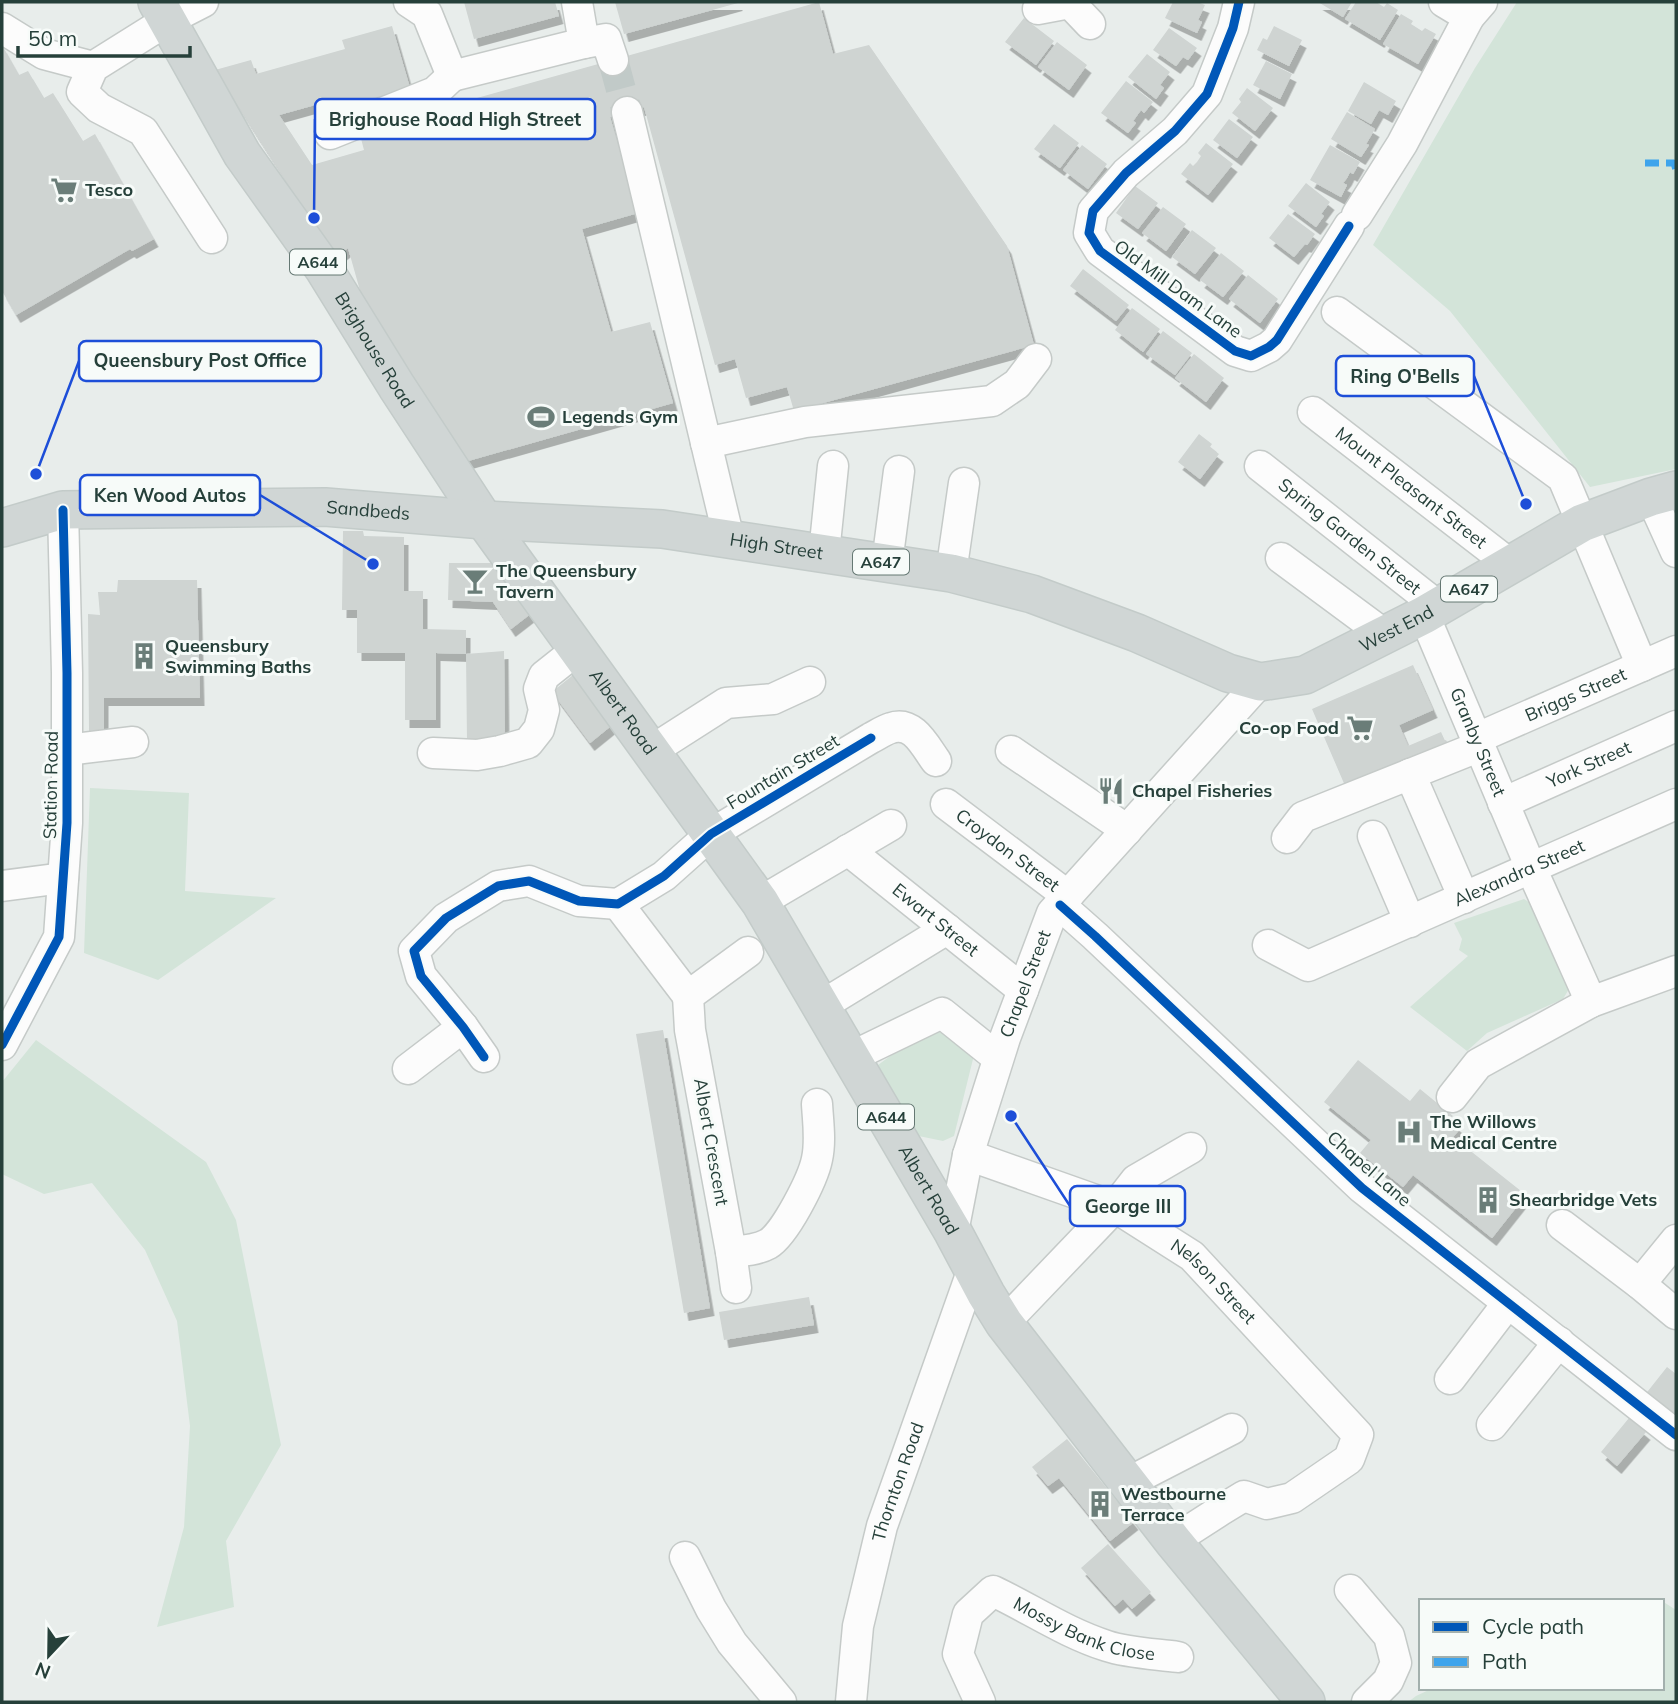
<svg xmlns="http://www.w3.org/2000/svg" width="1678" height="1704" viewBox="0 0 1678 1704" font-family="Mulish,sans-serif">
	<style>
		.green { fill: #d3e4d9 }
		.building { fill: #cfd4d2; filter: url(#shadow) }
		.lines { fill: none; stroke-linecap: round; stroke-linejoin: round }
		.minor-tunnel { stroke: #c1cac8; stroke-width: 30; stroke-dasharray: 30 15; stroke-linecap: butt }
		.minor-casing { stroke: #c5cac8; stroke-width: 33 }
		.major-casing { stroke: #c3cbc9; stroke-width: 40 }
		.minor { stroke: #fcfcfc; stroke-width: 30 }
		.major { stroke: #d0d6d5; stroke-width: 37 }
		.quiet { stroke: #3ea4ec; stroke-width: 7; stroke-dasharray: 14 7; stroke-linecap: butt }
		.cycleway-casing { stroke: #f7fbf9; stroke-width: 13 }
		.cycleway { stroke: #0057b8; stroke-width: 9 }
		.labels { text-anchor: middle; stroke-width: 6; stroke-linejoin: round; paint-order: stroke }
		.shield { fill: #f7fbf9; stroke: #657873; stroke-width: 2 }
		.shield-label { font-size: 16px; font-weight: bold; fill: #26403a }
		.poi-label { font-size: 18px; font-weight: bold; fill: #26403a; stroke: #f7fbf9; text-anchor: start }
		.street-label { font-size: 18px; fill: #26403a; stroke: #f7fbf9 }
		.leader { fill: none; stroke: #1d4ed8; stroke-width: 2.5 }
		.callout-dot { fill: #1d4ed8; stroke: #f7fbf9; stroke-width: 2.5 }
		.callout { fill: #f7fbf9; stroke: #1d4ed8; stroke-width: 2.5 }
		.callout-label { font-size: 19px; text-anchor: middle; font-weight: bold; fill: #26403a }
	</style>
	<defs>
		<filter id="shadow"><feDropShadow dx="4.5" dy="8" stdDeviation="0" flood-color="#0004"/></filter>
	</defs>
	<rect width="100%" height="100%" fill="#e8edeb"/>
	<path class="green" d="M1517,2H1676V469L1590,487L1450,311L1373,245L1475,68Z
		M90,788L189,793L185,891L276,898L158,980L84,953Z
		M1524,899L1535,906L1569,989L1563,999L1487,1033L1467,1051L1410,1007L1468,956L1459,950L1462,939L1454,923Z
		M927,1029L954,1036L974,1055L954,1136L943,1141L909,1134L878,1065Z
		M36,1040L206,1162L236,1220L281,1445L226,1541L234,1607L157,1627L184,1527L190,1426L177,1321L145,1250L92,1183L44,1194L2,1174V1082Z
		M1662,1601L1676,1610V1702H1408L1416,1696L1433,1688H1662Z"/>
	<path class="building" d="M464,2H555L559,16L474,39Z
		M615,2H738V3L624,34Z
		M819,2L833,54L869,45L1007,246L1034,345L794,411L787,387L746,398L735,359L715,365L644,107L610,117L638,213L582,229L611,332L650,322L673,403L468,461L368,319L348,248L335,258L215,70L251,60L256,74L345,49L342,40L392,26L410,88L341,107L340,98L279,115L312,165L364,150L359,131Z
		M1173,2H1197L1205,5L1198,20L1202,22L1197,33L1165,18Z
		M1318,2H1352L1343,17Z
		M1356,2H1376L1384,7L1387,3L1398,10L1380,40L1345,19Z
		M1401,14L1413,21L1411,24L1422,31L1425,28L1436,34L1418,64L1383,44Z
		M1024,18L1054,41L1036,65L1005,42Z
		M1274,26L1302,40L1289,66L1257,50L1263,38L1267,40Z
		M1169,28L1197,48L1188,60L1183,57L1176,66L1153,50Z
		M1057,42L1087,65L1069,90L1038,67Z
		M2,45L19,75L28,71L44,98L53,93L83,141L95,134L154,239L132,251L130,249L16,315L2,291Z
		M1147,54L1170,72L1160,85L1164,88L1156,99L1128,77Z
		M1266,61L1292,74L1280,99L1253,85Z
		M1126,81L1153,102L1144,113L1141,110L1133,121L1136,123L1128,133L1101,113Z
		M1364,82L1396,101L1388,115L1379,110L1371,124L1348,111Z
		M1247,88L1273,108L1255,131L1232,113L1241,102L1239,99Z
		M1347,112L1375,129L1366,144L1369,145L1361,157L1331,139Z
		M1229,119L1253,137L1237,158L1213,140Z
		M1054,124L1079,143L1060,168L1034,149Z
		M1206,143L1233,164L1208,195L1181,174L1190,163L1193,166L1197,162L1201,156L1198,153Z
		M1082,145L1107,164L1088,189L1063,170Z
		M1330,145L1360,162L1353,174L1350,172L1347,178L1343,183L1347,185L1341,197L1310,180Z
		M1306,183L1330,202L1321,214L1324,216L1316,227L1288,206Z
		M1135,186L1158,203L1138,229L1116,213Z
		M1163,207L1186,224L1166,251L1142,233Z
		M1288,214L1315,234L1307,245L1305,244L1294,257L1269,238Z
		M1192,230L1216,248L1195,274L1172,257Z
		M1221,253L1244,271L1223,297L1200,280Z
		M1083,269L1129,305L1116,321L1070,286Z
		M1248,275L1278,299L1260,323L1229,299Z
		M1132,308L1160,329L1143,352L1115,330Z
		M1163,331L1192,353L1175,375L1146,354Z
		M1194,354L1224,378L1206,402L1175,378Z
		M1199,434L1212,444L1210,447L1219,454L1200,479L1178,462Z
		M343,531H363L364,536L404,537V591H423V629L466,630V654L504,651L505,743L467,742L466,654L436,653V720H405V653H357V610H342Z
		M449,563H493L533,612L511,629L493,602L448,600Z
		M118,580H197L200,698H104V730L89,731L88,614L100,615L98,592H117Z
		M1413,665L1433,710L1399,725L1408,746L1441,732L1447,745L1346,788L1312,709Z
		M573,675L611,726L590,743L552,692Z
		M663,1030L710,1308L684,1313L636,1034Z
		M1358,1060L1410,1101L1420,1089L1453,1116L1450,1119L1461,1128L1453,1137L1526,1195L1492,1238L1413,1175L1403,1187L1360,1153L1371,1140L1324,1102Z
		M809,1297L814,1325L724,1340L719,1312Z
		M1667,1367L1676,1374V1416L1674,1419L1644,1396Z
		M1629,1418L1646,1432L1617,1466L1601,1452Z
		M1067,1439L1134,1522L1110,1541L1059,1478L1048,1486L1032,1467Z
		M1108,1544L1151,1592L1132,1609L1123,1599L1115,1606L1081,1568Z"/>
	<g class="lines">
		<path class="minor-tunnel" d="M613,60L627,112"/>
		<defs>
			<g id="minor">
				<path d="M203,2L168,20L93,67L82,92L99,108L143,131L212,238"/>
				<path d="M409,2L427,14L452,76L584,43L577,2"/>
				<path d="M1239,2L1233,28L1207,94L1175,131L1126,173L1093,211L1089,233L1100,251L1235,351L1251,356L1269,347L1277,340L1349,226"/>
				<path d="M1444,2L1469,17"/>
				<path d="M1070,3L1090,24"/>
				<path d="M1038,9L1070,3V2"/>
				<path d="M2,28L44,54L93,67"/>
				<path d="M584,43L606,39L613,60"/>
				<path d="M627,112L729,539"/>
				<path d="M330,134L435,92L452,76"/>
				<path d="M1357,215L1402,144L1469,17L1482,2"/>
				<path d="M1337,312L1563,478L1642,666"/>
				<path id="s1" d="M1313,412L1511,565"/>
				<path d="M706,443L805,422L992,401L1017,384L1036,359"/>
				<path id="s2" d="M1260,466L1439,607"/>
				<path d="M1651,497L1676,552"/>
				<path d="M824,553L833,466"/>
				<path d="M1281,558L1385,635"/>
				<path d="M887,563L899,471"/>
				<path d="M951,573L964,483"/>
				<path id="s3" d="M1424,615L1531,868L1591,1002"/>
				<path id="s4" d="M1475,739L1676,651"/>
				<path d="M67,750L133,742"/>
				<path d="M651,751L726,703L773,699L810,682"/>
				<path d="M1011,751L1127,830"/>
				<path d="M433,753L477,755L500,751L528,743L539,729L544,710L539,689L544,676L578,649"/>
				<path d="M1410,774L1464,898"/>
				<path id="s5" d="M1503,803L1676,726"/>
				<path id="s6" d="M946,804L1068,896"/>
				<path d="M1373,836L1410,922"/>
				<path d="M1287,838L1303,817L1478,747"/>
				<path id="s7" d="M848,850L1023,990"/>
				<path d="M2,886L63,878"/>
				<path d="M760,902L891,825"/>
				<path d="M618,904L688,996"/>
				<path d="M1060,905L1095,936L1362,1188L1676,1435"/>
				<path id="s8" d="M1268,945L1308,966L1676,804"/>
				<path d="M821,1006L947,929"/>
				<path d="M2,1045L59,937L67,823V673L63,510"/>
				<path d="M484,1057L463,1027L421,976L414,951L446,918L498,886L529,881L579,901L618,904L664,876L711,834L871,738C877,735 884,730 891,728C913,720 925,746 936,761"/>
				<path d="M851,1057L942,1013L998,1058"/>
				<path d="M408,1069L463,1027"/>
				<path d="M1452,1097L1478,1064L1591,1002L1676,971"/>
				<path id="s9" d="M968,1155L1115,1207L1192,1256L1358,1435L1349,1459L1292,1498L1267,1504L1244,1496L1221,1510L1173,1541"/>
				<path d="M1562,1225L1640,1284L1676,1314"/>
				<path id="s10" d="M953,1232L968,1155L1005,1038L1052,913L1260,682"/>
				<path d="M731,1252C743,1251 757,1250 768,1244C785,1234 813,1179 817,1159C821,1141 818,1122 817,1104"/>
				<path d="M1640,1284L1676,1240"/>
				<path d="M736,1288L731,1252L690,1030L688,996L748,952"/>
				<path d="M1004,1323L1115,1207L1136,1180L1191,1148"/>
				<path d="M1450,1379L1508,1303"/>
				<path d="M1492,1425L1559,1342"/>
				<path d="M1129,1482L1232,1429"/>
				<path d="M685,1557L711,1609L732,1643L781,1702"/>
				<path d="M1350,1590L1389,1636L1396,1663L1388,1681L1367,1702"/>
				<path id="s11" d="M851,1702L858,1626L882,1526L973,1269"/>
				<path id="s12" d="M980,1702L958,1654L968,1614L993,1591C1031,1609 1066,1633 1107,1646C1128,1653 1156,1654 1178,1657"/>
			</g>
			<g id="major">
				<path id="s13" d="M157,2L242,154L324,269L397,387L484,520L760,902L953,1232L986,1294L1004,1323L1173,1541L1306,1702"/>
				<path id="s14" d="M2,528L63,510L325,507L484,520L662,529L951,573L1032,594L1137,633L1228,673L1260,682L1305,675L1424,615L1582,523L1651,497L1676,490"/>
			</g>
		</defs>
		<use href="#minor" class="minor-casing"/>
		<use href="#major" class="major-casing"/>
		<use href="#minor" class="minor"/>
		<use href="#major" class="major"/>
		<path class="quiet" d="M1645,163H1674L1676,170"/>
		<defs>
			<path id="cycleway" d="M1239,2L1233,28L1207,94L1175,131L1126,173L1093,211L1089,233L1100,251L1235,351L1251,356L1269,347L1277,340L1349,226
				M1060,905L1095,936L1362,1188L1676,1435
				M2,1045L59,937L67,823V673L63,510
				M484,1057L463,1027L421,976L414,951L446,918L498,886L529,881L579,901L618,904L664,876L711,834L871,738"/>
		</defs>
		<use href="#cycleway" class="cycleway-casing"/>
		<use href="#cycleway" class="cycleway"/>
	</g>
	<defs>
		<symbol id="supermarket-bare" viewBox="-9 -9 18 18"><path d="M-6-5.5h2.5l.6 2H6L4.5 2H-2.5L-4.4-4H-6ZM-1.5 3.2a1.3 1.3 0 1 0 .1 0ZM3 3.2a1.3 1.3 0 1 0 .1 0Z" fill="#6a7d78" stroke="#f7fbf9" stroke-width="2.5" paint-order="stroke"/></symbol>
		<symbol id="stadium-bare" viewBox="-9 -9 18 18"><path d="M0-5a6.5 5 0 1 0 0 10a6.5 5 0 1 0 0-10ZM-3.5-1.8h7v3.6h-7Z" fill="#6a7d78" stroke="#f7fbf9" stroke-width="2.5" paint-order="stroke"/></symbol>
		<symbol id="bar-bare" viewBox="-9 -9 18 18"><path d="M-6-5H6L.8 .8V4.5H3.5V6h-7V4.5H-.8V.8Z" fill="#6a7d78" stroke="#f7fbf9" stroke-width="2.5" paint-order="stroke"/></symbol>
		<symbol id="building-bare" viewBox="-9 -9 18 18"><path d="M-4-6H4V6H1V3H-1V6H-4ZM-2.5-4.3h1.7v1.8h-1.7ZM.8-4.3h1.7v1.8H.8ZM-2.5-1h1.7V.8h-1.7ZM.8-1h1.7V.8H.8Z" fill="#6a7d78" stroke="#f7fbf9" stroke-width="2.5" paint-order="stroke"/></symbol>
		<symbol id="restaurant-bare" viewBox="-9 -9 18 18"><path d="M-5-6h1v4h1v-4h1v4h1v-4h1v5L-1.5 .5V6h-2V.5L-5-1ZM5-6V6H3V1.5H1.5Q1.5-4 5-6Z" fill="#6a7d78" stroke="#f7fbf9" stroke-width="2.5" paint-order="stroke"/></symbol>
		<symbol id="hospital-bare" viewBox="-9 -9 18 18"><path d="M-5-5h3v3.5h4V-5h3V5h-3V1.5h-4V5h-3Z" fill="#6a7d78" stroke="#f7fbf9" stroke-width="2.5" paint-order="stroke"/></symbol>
	</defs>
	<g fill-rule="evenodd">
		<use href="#supermarket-bare" x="45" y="171" width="38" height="38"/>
		<use href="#stadium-bare" x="522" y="398" width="38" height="38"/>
		<use href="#bar-bare" x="456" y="562" width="38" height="38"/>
		<use href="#building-bare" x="125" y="637" width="38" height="38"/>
		<use href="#supermarket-bare" x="1341" y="709" width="38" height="38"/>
		<use href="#restaurant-bare" x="1092" y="772" width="38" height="38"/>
		<use href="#hospital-bare" x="1390" y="1113" width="38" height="38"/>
		<use href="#building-bare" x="1469" y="1181" width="38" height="38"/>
		<use href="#building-bare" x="1081" y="1485" width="38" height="38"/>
	</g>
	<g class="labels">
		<g class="shield">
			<rect x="290" y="249.5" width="56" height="25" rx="5"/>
			<rect x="853" y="549.5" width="56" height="25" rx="5"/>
			<rect x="1441" y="576.5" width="56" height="25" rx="5"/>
			<rect x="858" y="1104.5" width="56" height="25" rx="5"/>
		</g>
		<g class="shield-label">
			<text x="318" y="268">A644</text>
			<text x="881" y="568">A647</text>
			<text x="1469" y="595">A647</text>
			<text x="886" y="1123">A644</text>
		</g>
		<g class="poi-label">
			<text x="85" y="196">Tesco</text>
			<text x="562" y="423">Legends Gym</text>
			<text x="496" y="577">The Queensbury<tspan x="496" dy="21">Tavern</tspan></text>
			<text x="165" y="652">Queensbury<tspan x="165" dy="21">Swimming Baths</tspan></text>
			<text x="1339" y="734" text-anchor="end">Co-op Food</text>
			<text x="1132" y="797">Chapel Fisheries</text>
			<text x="1430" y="1128">The Willows<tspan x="1430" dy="21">Medical Centre</tspan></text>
			<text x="1509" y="1206">Shearbridge Vets</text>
			<text x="1121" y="1500">Westbourne<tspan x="1121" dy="21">Terrace</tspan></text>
		</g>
		<g class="street-label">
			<text transform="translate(1178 289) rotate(36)" y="6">Old Mill Dam Lane</text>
			<text dy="6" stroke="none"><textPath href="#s13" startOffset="411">Brighouse Road</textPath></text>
			<text dy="6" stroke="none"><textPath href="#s1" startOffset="124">Mount Pleasant Street</textPath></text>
			<text dy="6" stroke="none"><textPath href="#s14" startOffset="369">Sandbeds</textPath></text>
			<text dy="6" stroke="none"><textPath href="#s2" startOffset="114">Spring Garden Street</textPath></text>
			<text dy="6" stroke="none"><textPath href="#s14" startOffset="779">High Street</textPath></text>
			<text dy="6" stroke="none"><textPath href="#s14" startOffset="1432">West End</textPath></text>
			<text dy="6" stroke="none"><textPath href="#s4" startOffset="110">Briggs Street</textPath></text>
			<text dy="6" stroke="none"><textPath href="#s13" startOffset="850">Albert Road</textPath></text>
			<text dy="6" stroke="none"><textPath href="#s3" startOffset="138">Granby Street</textPath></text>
			<text dy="6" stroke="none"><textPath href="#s5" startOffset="94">York Street</textPath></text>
			<text transform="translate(783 772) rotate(-31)" y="6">Fountain Street</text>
			<text transform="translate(51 785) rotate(-89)" y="6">Station Road</text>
			<text dy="6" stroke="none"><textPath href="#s6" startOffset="77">Croydon Street</textPath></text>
			<text dy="6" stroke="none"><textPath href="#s8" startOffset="276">Alexandra Street</textPath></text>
			<text dy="6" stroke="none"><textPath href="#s7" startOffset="112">Ewart Street</textPath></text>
			<text dy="6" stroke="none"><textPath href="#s10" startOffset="259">Chapel Street</textPath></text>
			<text transform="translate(711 1142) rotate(80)" y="6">Albert Crescent</text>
			<text transform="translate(1369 1169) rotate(41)" y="6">Chapel Lane</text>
			<text dy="6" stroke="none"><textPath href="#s13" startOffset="1418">Albert Road</textPath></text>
			<text dy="6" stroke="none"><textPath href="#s9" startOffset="280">Nelson Street</textPath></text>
			<text dy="6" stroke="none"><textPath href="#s11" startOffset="226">Thornton Road</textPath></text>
			<text dy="6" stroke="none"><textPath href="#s12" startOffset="228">Mossy Bank Close</textPath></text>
		</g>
	</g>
	<path class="leader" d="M314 218L315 119M36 474L79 361M1526 504L1474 376M373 564L260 495M1011 1116L1070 1206"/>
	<g class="callout-dot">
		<circle cx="314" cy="218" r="7"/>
		<circle cx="36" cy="474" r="7"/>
		<circle cx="1526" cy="504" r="7"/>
		<circle cx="373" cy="564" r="7"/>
		<circle cx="1011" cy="1116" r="7"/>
	</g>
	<g class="callout">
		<rect x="315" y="99" width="280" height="40" rx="7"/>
		<rect x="79" y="341" width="242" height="40" rx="7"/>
		<rect x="1336" y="356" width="138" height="40" rx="7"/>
		<rect x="80" y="475" width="180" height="40" rx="7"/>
		<rect x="1070" y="1186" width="115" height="40" rx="7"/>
	</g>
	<g class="callout-label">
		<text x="455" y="126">Brighouse Road High Street</text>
		<text x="200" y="367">Queensbury Post Office</text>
		<text x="1405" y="383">Ring O'Bells</text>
		<text x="170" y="502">Ken Wood Autos</text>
		<text x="1128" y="1213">George III</text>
	</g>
	<rect width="1678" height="1704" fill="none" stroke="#26403a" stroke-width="7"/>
	<rect x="1419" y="1599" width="245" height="91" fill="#f7fbf9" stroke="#a3b0ad" stroke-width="2"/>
	<rect x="1433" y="1622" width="35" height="10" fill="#0057b8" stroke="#a3b0ad" stroke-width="2"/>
	<text x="1482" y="1634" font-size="21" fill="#26403a">Cycle path</text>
	<rect x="1433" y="1657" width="35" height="10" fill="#3ea4ec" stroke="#a3b0ad" stroke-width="2"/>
	<text x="1482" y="1669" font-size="21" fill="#26403a">Path</text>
	<g transform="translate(49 1655) rotate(202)" stroke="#f7fbf9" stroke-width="5" paint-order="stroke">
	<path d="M0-5L12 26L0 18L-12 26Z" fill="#26403a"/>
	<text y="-10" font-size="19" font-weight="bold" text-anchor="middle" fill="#26403a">N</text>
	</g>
	<path d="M18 46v10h172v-10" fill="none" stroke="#26403a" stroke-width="3.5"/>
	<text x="28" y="46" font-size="21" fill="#26403a" stroke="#f7fbf9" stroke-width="5" paint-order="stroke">50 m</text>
</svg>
